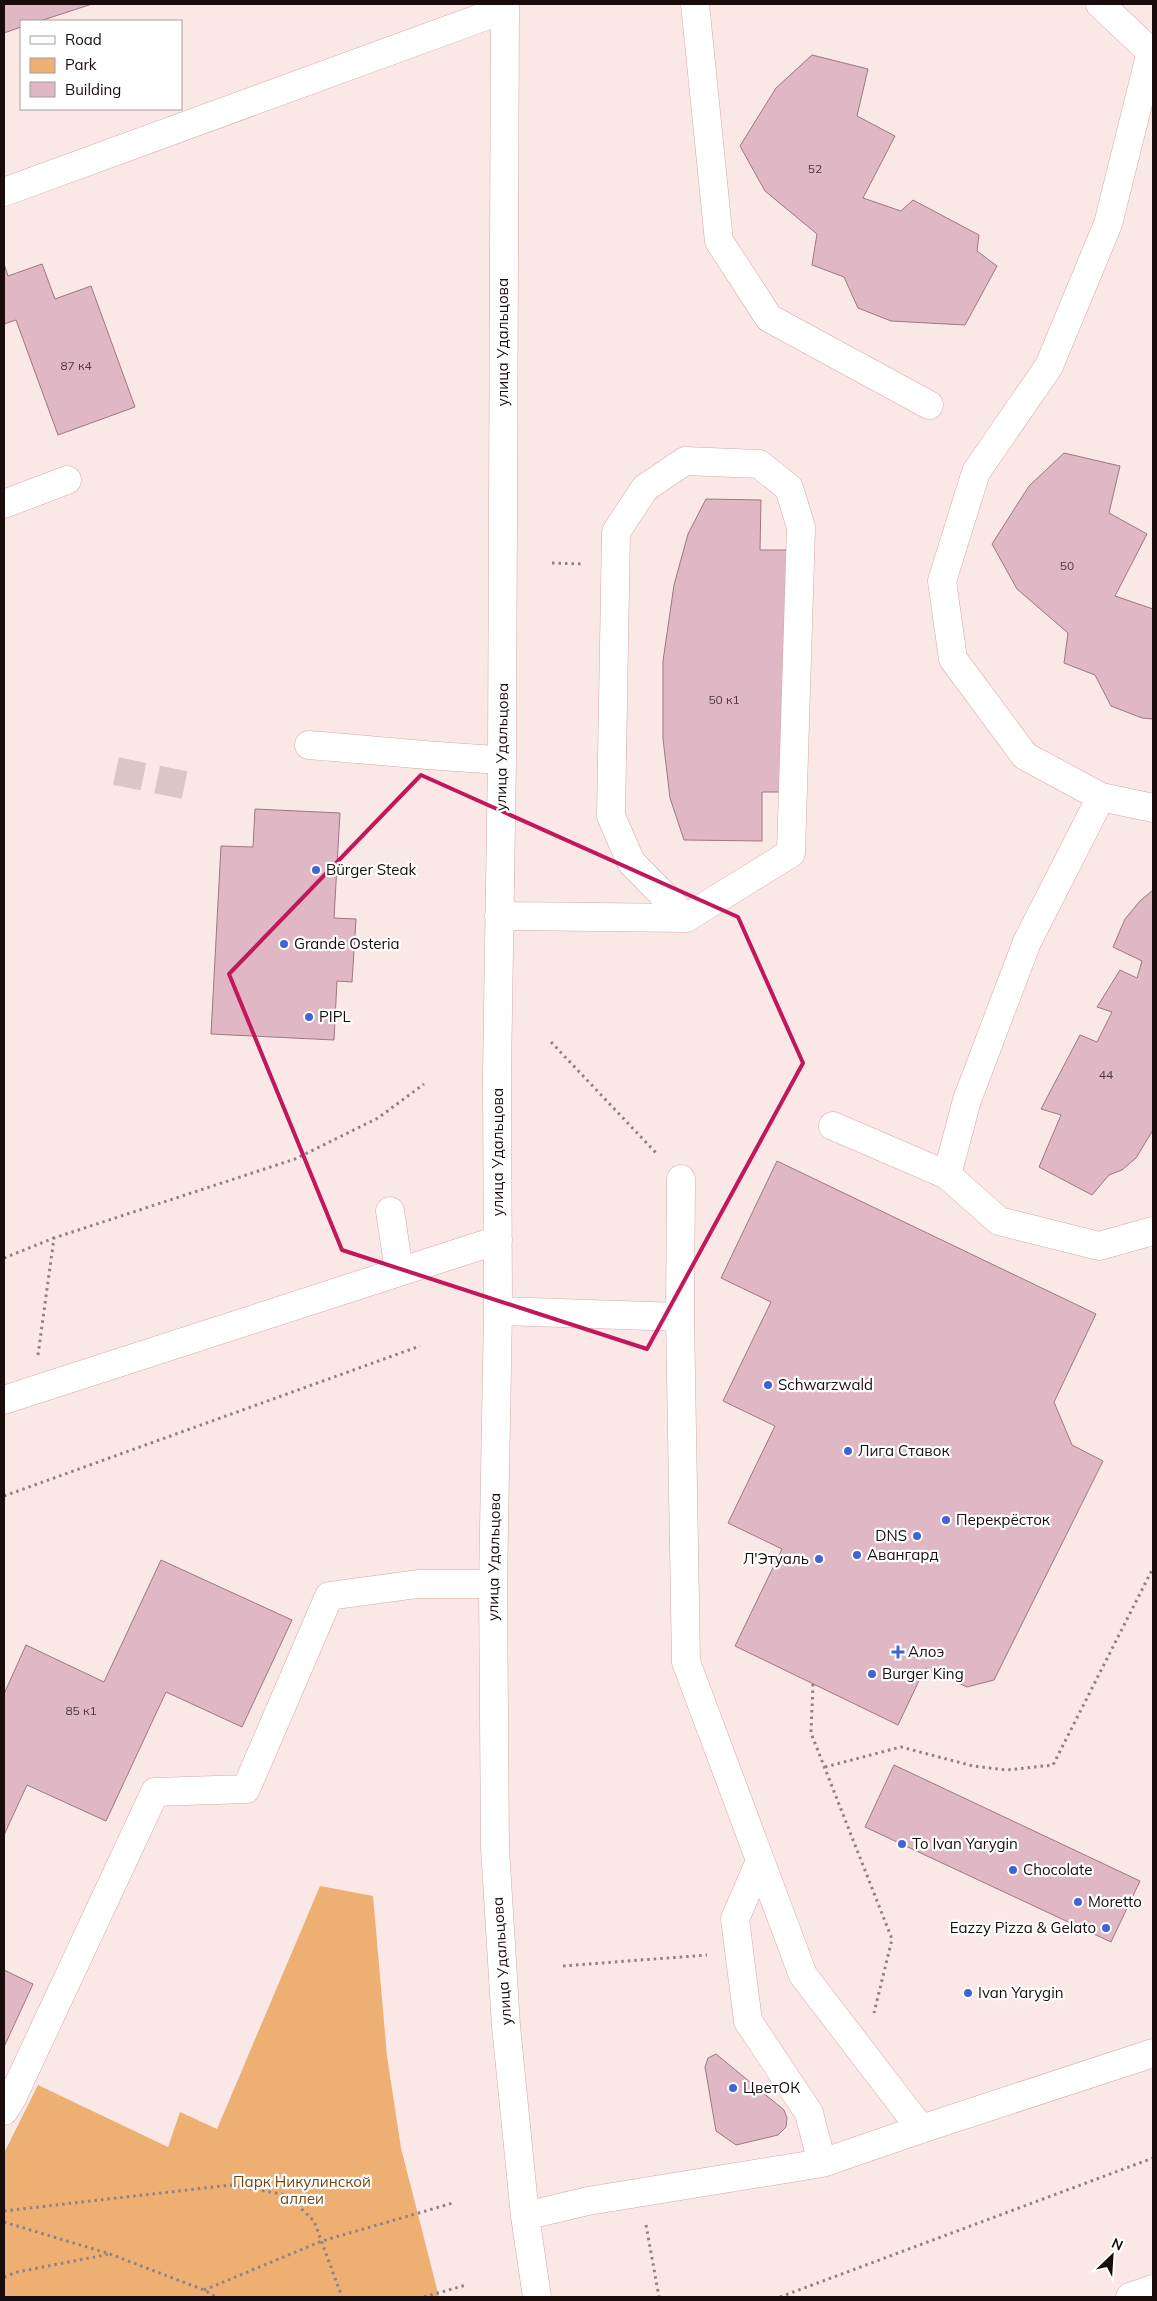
<svg xmlns="http://www.w3.org/2000/svg" width="1157" height="2301" viewBox="0 0 1157 2301" font-family="Mulish,sans-serif">
	<style>
		.green { fill: #edb072 }
		.building { fill: #e0b7c4; stroke: #9d7783 }
		.lines { fill: none; stroke-linecap: round; stroke-linejoin: round }
		.minor-tunnel { stroke: #d8c7c6; stroke-width: 28; stroke-dasharray: 28 14; stroke-linecap: butt }
		.minor-casing { stroke: #d3a9a7; stroke-width: 29 }
		.path { stroke: #918180; stroke-width: 3; stroke-dasharray: 2.5 4; stroke-linecap: butt }
		.minor { stroke: #fff; stroke-width: 28 }
		.marked { fill: none; stroke: #c2185b; stroke-width: 4; stroke-linejoin: round }
		.poi-dot { fill: #3f64d6; stroke: #fff; stroke-width: 2 }
		.labels { text-anchor: middle; stroke-width: 4.5; stroke-linejoin: round; paint-order: stroke }
		.number-label { font-size: 12px; fill: #4c373a }
		.street-label { font-size: 15px; fill: #1a0c0c; stroke: #fff }
		.poi-label { font-size: 15px; fill: #1a0c0c; stroke: #fff; text-anchor: start }
		.park-label { font-size: 15px; fill: #72460f; stroke: #fff }
	</style>
	<rect width="100%" height="100%" fill="#fae8e7"/>
	<path class="green" d="M320,1886L373,1896L387,2056L401,2148L439,2297H4V2153L38,2085L168,2147L180,2112L217,2129Z"/>
	<path class="building" d="M4,4H92L40,21H21V27L4,33Z
		M812,55L868,69L857,116L895,136L863,198L901,211L913,200L979,235L977,251L997,266L965,325L891,321L858,308L844,277L812,265L817,234L765,191L740,146L776,88Z
		M4,264L8,276L42,264L55,299L91,286L135,407L58,435L16,320L4,324Z
		M1064,453L1120,466L1109,513L1147,534L1115,596L1153,609V719L1142,718L1111,706L1095,675L1064,663L1068,633L1017,589L992,544L1029,486Z
		M706,499L761,500L760,550H787L783,792H762V841L684,840L670,798L663,739V661L674,585L688,534Z
		M255,809L340,813L334,918L356,919L352,982L337,981L334,1040L211,1034L221,846L253,847Z
		M1153,890V1130L1136,1158L1122,1170L1109,1175L1092,1195L1039,1167L1061,1115L1041,1109L1080,1035L1097,1042L1112,1012L1097,1007L1120,970L1137,978L1142,961L1113,947L1125,919L1140,901Z
		M777,1161L1096,1314L1054,1402L1072,1445L1103,1461L994,1680L967,1687L925,1668L898,1725L735,1646L782,1549L728,1523L775,1426L723,1401L771,1302L721,1278Z
		M161,1560L292,1620L242,1727L166,1692L106,1821L27,1785L4,1835V1694L26,1645L104,1682Z
		M894,1765L1140,1881L1111,1942L865,1827Z
		M4,1970L33,1984L4,2047Z
		M716,2054L784,2110L787,2118L786,2127L778,2135L736,2145L716,2131L705,2067L708,2058Z"/>
	<g class="lines">
		<path class="minor-tunnel" d="M116,771L194,787"/>
		<defs>
			<path id="minor" d="M505,4L502,760L497,1073L498,1311L493,1584L495,1848L506,2026L525,2216L537,2297
				M695,4L719,241L769,318L929,405
				M1100,4L1151,52L1108,224L1049,366L976,472L942,581L953,659L1025,756L1101,797L1027,942L967,1100L947,1175L999,1221L1099,1246L1153,1231
				M4,192L505,9
				M4,504L67,480
				M309,745C373,750 437,757 502,760
				M1101,797L1153,808
				M499,916L686,918L791,853L801,527L789,488L759,464L685,461L645,488L616,532L611,816L631,862L686,918
				M833,1126L947,1175
				M390,1211L399,1271
				M498,1311L680,1317L686,1662L803,1975L921,2129L1153,2053
				M680,1317L681,1179
				M4,1400L498,1240
				M4,2111L12,2098L155,1792L246,1789L329,1596L418,1584H493
				M822,2163L921,2129
				M525,2216L588,2201L822,2163L809,2113L748,2021L735,1919L760,1861
				M1130,2297L1153,2289"/>
		</defs>
		<use href="#minor" class="minor-casing"/>
		<path class="path" d="M552,563L583,564
			M551,1042L658,1155
			M4,1258L54,1238
			M38,1355L54,1238L295,1159L378,1118L424,1084
			M4,1496L420,1346
			M813,1684L811,1733L892,1939L874,2013
			M825,1767L901,1747L973,1766L1007,1770L1053,1765L1153,1568
			M563,1966L707,1955
			M4,2211L230,2185L287,2195L314,2221L342,2297
			M4,2222L110,2254L204,2290L216,2297
			M646,2225L659,2297
			M4,2277L17,2272L110,2254
			M204,2290L322,2241L453,2203
			M424,2297L466,2285
			M780,2297L1153,2158"/>
		<use href="#minor" class="minor"/>
	</g>
	<path class="marked" d="M421,775L738,917L803,1063L647,1349L342,1250L229,974Z"/>
	<g class="poi-dot">
		<circle cx="316" cy="870" r="5"/>
		<circle cx="284" cy="944" r="5"/>
		<circle cx="309" cy="1017" r="5"/>
		<circle cx="768" cy="1385" r="5"/>
		<circle cx="848" cy="1451" r="5"/>
		<circle cx="946" cy="1520" r="5"/>
		<circle cx="917" cy="1536" r="5"/>
		<circle cx="857" cy="1555" r="5"/>
		<circle cx="819" cy="1559" r="5"/>
		<path d="M895.5 1644.5h5v5h5v5h-5v5h-5v-5h-5v-5h5z"/>
		<circle cx="872" cy="1674" r="5"/>
		<circle cx="902" cy="1844" r="5"/>
		<circle cx="1013" cy="1870" r="5"/>
		<circle cx="1078" cy="1902" r="5"/>
		<circle cx="1106" cy="1928" r="5"/>
		<circle cx="968" cy="1993" r="5"/>
		<circle cx="733" cy="2088" r="5"/>
	</g>
	<g class="labels">
		<g class="number-label">
			<text x="815" y="173">52</text>
			<text x="76" y="370">87 к4</text>
			<text x="1067" y="570">50</text>
			<text x="724" y="704">50 к1</text>
			<text x="1106" y="1079">44</text>
			<text x="81" y="1715">85 к1</text>
		</g>
		<g class="street-label">
			<text transform="translate(503 342) rotate(-90)" y="5">улица Удальцова</text>
			<text transform="translate(502 747) rotate(-89)" y="5">улица Удальцова</text>
			<text transform="translate(498 1152) rotate(-90)" y="5">улица Удальцова</text>
			<text transform="translate(494 1557) rotate(-89)" y="5">улица Удальцова</text>
			<text transform="translate(502 1961) rotate(-94)" y="5">улица Удальцова</text>
		</g>
		<g class="poi-label">
			<text x="326" y="875">Bürger Steak</text>
			<text x="294" y="949">Grande Osteria</text>
			<text x="319" y="1022">PIPL</text>
			<text x="778" y="1390">Schwarzwald</text>
			<text x="858" y="1456">Лига Ставок</text>
			<text x="956" y="1525">Перекрёсток</text>
			<text x="907" y="1541" text-anchor="end">DNS</text>
			<text x="867" y="1560">Авангард</text>
			<text x="809" y="1564" text-anchor="end">Л'Этуаль</text>
			<text x="908" y="1657">Алоэ</text>
			<text x="882" y="1679">Burger King</text>
			<text x="912" y="1849">To Ivan Yarygin</text>
			<text x="1023" y="1875">Chocolate</text>
			<text x="1088" y="1907">Moretto</text>
			<text x="1096" y="1933" text-anchor="end">Eazzy Pizza &amp; Gelato</text>
			<text x="978" y="1998">Ivan Yarygin</text>
			<text x="743" y="2093">ЦветОК</text>
		</g>
		<g class="park-label">
			<text x="302" y="2187">Парк Никулинской<tspan x="302" dy="17">аллеи</tspan></text>
		</g>
	</g>
	<rect width="1157" height="2301" fill="none" stroke="#1a0c0c" stroke-width="10"/>
	<rect x="20" y="20" width="162" height="90" fill="#ffffff" stroke="#a39e9e"/>
	<rect x="30" y="36" width="25" height="8" fill="#ffffff" stroke="#a39e9e"/>
	<text x="65" y="45" font-size="15" fill="#1a0c0c">Road</text>
	<rect x="30" y="58" width="25" height="15" fill="#edb072" stroke="#a39e9e"/>
	<text x="65" y="70" font-size="15" fill="#1a0c0c">Park</text>
	<rect x="30" y="82" width="25" height="15" fill="#e0b7c4" stroke="#a39e9e"/>
	<text x="65" y="95" font-size="15" fill="#1a0c0c">Building</text>
	<g transform="translate(1112 2256) rotate(25)" stroke="#ffffff" stroke-width="4" paint-order="stroke">
	<path d="M0-4L9 19L0 12L-9 19Z" fill="#1a0c0c"/>
	<text y="-8" font-size="14" font-weight="bold" text-anchor="middle" fill="#1a0c0c">N</text>
	</g>
</svg>
